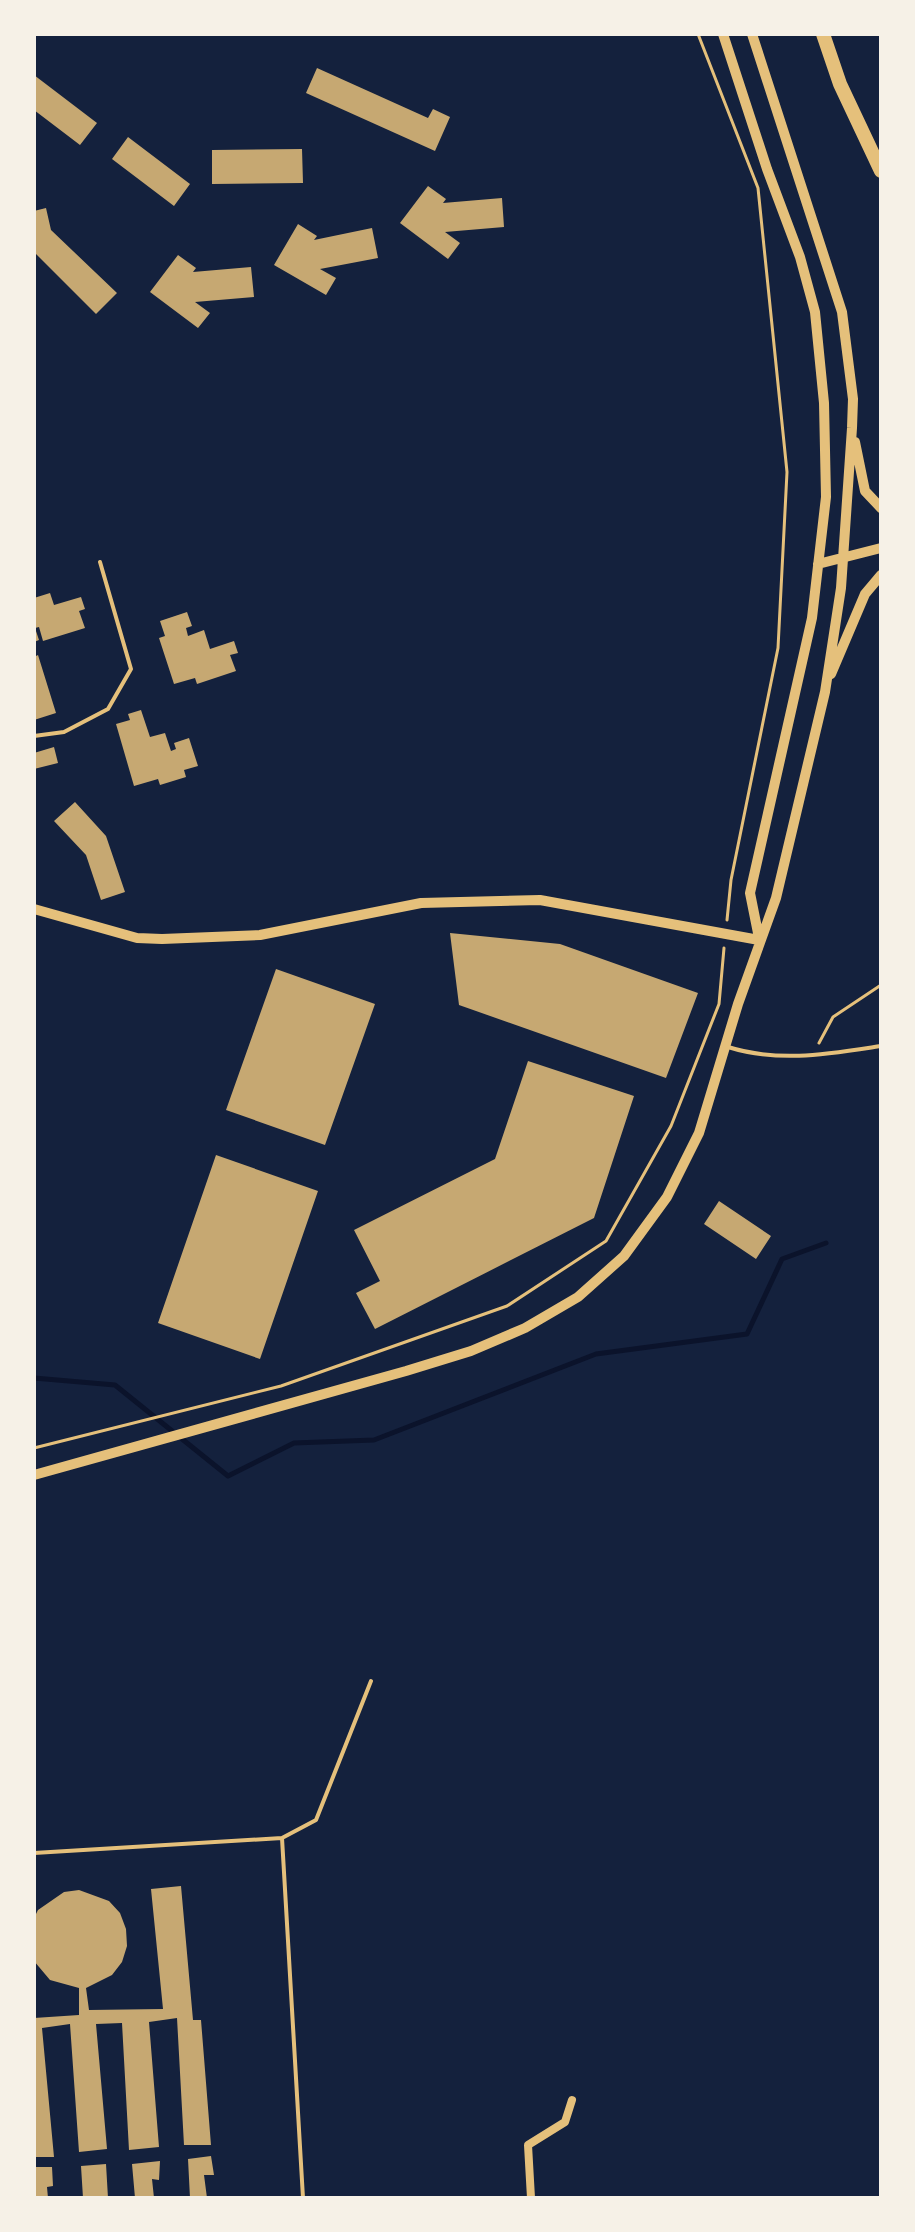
<svg xmlns="http://www.w3.org/2000/svg" width="915" height="2232" viewBox="0 0 915 2232" font-family="'DejaVu Sans',sans-serif">
	<style>
		.lines { fill: none; stroke-linecap: round; stroke-linejoin: round }
		.stream { stroke: #0b132b; stroke-width: 5 }
		.building { fill: #c6a872 }
		.path { stroke: #e5c07b; stroke-width: 3 }
		.service { stroke: #e5c07b; stroke-width: 4 }
		.minor { stroke: #e5c07b; stroke-width: 8 }
		.tertiary { stroke: #e5c07b; stroke-width: 10 }
		.motorway { stroke: #e5c07b; stroke-width: 14 }
	</style>
	<rect width="100%" height="100%" fill="#14213d"/>
	<g class="lines">
		<path class="stream" d="M34,1378L115,1385L228,1476L294,1443L374,1440L596,1354L747,1334L782,1259L826,1243"/>
	</g>
	<path class="building" d="M317,68L428,118L433,109L450,117L435,151L306,93Z
		M34,75L97,123L80,145L34,110Z
		M128,137L190,184L174,206L112,159Z
		M302,149L303,183L212,184V150Z
		M428,186L446,199L443,203L502,198L504,227L445,232L460,243L448,259L400,223Z
		M46,208L51,230L117,293L96,314L34,252V211Z
		M298,224L317,236L314,240L372,228L378,258L320,269L336,278L326,295L274,265Z
		M178,255L196,268L193,272L251,267L254,297L195,302L210,313L198,328L150,292Z
		M50,593L54,605L81,597L85,609L79,611L85,628L43,641L39,627L35,628L39,640L34,642V598Z
		M187,612L192,626L186,628L188,636L204,630L210,649L234,641L238,653L230,655L236,671L197,684L195,678L174,684L159,638L165,636L160,621Z
		M38,655L56,713L34,720V657Z
		M141,710L150,737L165,733L171,751L176,749L174,743L189,738L198,766L184,770L186,777L160,785L158,779L134,786L116,724L130,720L128,714Z
		M54,747L58,763L34,769V753Z
		M75,802L106,836L125,892L101,900L86,855L54,821Z
		M450,933L560,944L698,993L666,1078L459,1005Z
		M276,969L375,1004L325,1145L226,1110Z
		M528,1061L634,1096L594,1218L375,1329L356,1293L380,1281L354,1230L495,1159Z
		M216,1155L318,1191L260,1359L158,1323Z
		M719,1201L771,1236L756,1259L704,1224Z
		M181,1886L193,2020H201L211,2145H184L177,2018L149,2022L159,2147L129,2150L122,2023L96,2024L107,2149L79,2152L70,2024L42,2028L54,2157H34V2018L79,2015V1988L50,1980L34,1961V1918L38,1910L64,1892L79,1890L109,1901L120,1913L126,1929L127,1946L122,1962L112,1975L86,1988L89,2010L163,2009L151,1889Z
		M211,2156L214,2175H204L207,2198H190L188,2159Z
		M160,2161L159,2180L152,2179L154,2198H135L132,2164Z
		M106,2164L108,2198H83L81,2166Z
		M34,2167H52L53,2186L47,2187L48,2198H34Z"/>
	<g class="lines">
		<path class="path" d="M698,34L758,188L787,472L778,648L731,880L727,920
			M819,1043L833,1017L881,985
			M34,1448L281,1386L507,1306L606,1241L671,1126L719,1004L724,948"/>
		<path class="service" d="M34,736L64,732L108,709L131,669L100,562
			M728,1047C779,1063 828,1054 881,1046
			M282,1838L303,2198
			M34,1853L282,1838L316,1820L371,1681"/>
		<path class="minor" d="M531,2198L528,2145L565,2122L572,2100"/>
		<path class="tertiary" d="M723,34L767,169L800,257L815,312L824,403L826,497L812,618L750,893L759,938
			M855,442L865,491L881,508
			M818,564L881,548
			M831,674L865,594L881,575
			M34,909L137,938L162,939L260,935L421,903L540,900L759,940
			M34,1475L406,1371L471,1351L525,1328L578,1297L624,1256L667,1197L699,1133L738,1004L776,898L825,692L841,588L852,428L853,399L842,312L752,34"/>
		<path class="motorway" d="M823,34L840,84L881,171"/>
	</g>
	<rect width="915" height="2232" fill="none" stroke="#f6f1e7" stroke-width="72"/>
</svg>
